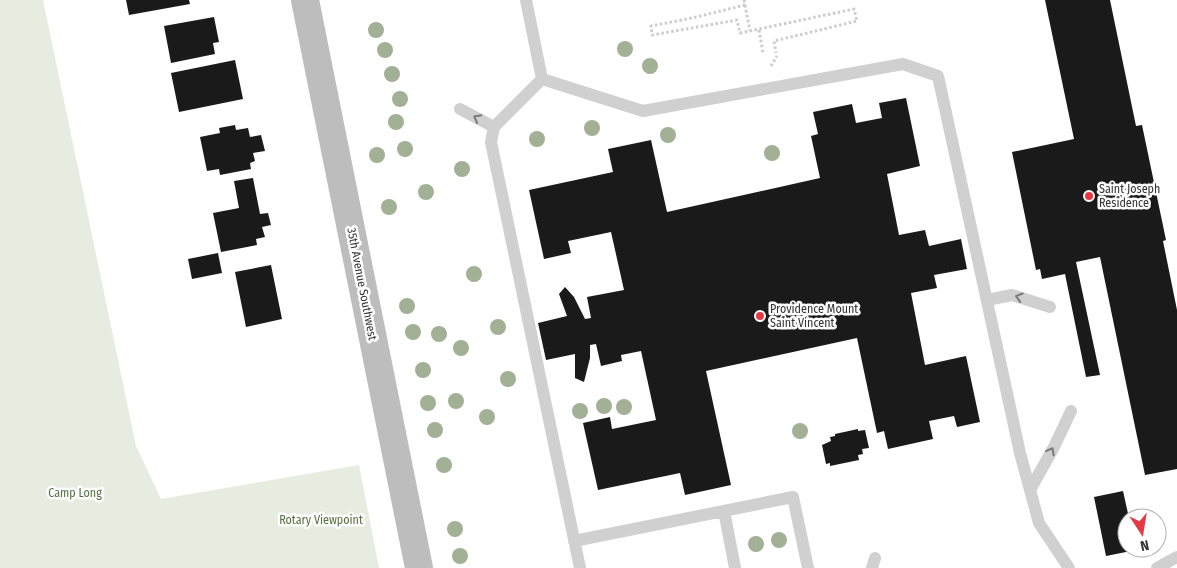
<svg xmlns="http://www.w3.org/2000/svg" width="1177" height="568" viewBox="0 0 1177 568" font-family="'Fira Sans Condensed',sans-serif">
	<style>
		.green { fill: #e6ecdf }
		.building { fill: #1a1a1a }
		.lines { fill: none; stroke-linecap: round; stroke-linejoin: round }
		.path { stroke: #cdcdcd; stroke-width: 3; stroke-dasharray: 2.5 2.5; stroke-linecap: butt }
		.lane { stroke: #d0d0d0; stroke-width: 12 }
		.secondary { stroke: #bdbdbd; stroke-width: 28 }
		.tree { fill: #a2b095 }
		.oneway { stroke: #7a7a7a }
		.poi-dot { fill: #e63946; stroke: #fff; stroke-width: 2 }
		.labels { text-anchor: middle; stroke-width: 5; stroke-linejoin: round; paint-order: stroke }
		.poi-label { font-size: 12px; fill: #333; stroke: #fff; text-anchor: start }
		.street-label { font-size: 12px; fill: #333; stroke: #fff }
		.park-label { font-size: 12px; fill: #56703f; stroke: #fff }
	</style>
	<rect width="100%" height="100%" fill="#fff"/>
	<path class="green" d="M0,0H43L136,446L161,499L359,465L379,568H0Z"/>
	<path class="building" d="M126,0H189L190,4L129,15Z
		M1045,0H1110L1136,126L1142,125L1166,240L1163,241L1177,310V469L1145,475L1100,257L1076,262L1100,375L1086,377L1065,274L1042,279L1040,269L1036,270L1012,152L1074,139Z
		M214,17L219,42L213,43L215,54L171,63L164,26Z
		M235,60L243,99L179,112L171,73Z
		M906,98L920,166L887,174L899,235L925,230L929,246L961,239L967,269L934,275L937,288L911,293L925,365L966,356L980,422L957,427L954,416L929,421L933,439L888,449L884,431L877,433L857,338L706,371L731,485L685,495L680,473L598,490L583,423L610,417L612,429L656,420L641,351L621,355L622,361L601,366L596,344L590,345V358L584,382L575,378V354L546,360L538,323L567,316L559,294L565,287L574,297L585,319L591,318L587,297L624,290L611,232L568,241L571,253L544,259L529,190L613,172L608,149L651,140L667,212L820,178L811,136L818,134L813,112L852,104L856,123L882,118L879,103Z
		M235,125L236,130L248,128L250,137L261,135L265,151L253,153L255,161L250,163L251,169L220,175L219,169L207,171L200,137L220,133L219,128Z
		M253,178L260,214L268,213L271,225L262,227L265,237L256,239L257,245L221,252L213,213L239,208L234,181Z
		M218,253L222,273L192,279L188,259Z
		M271,265L282,319L246,327L235,272Z
		M858,429V431L865,430L869,448L862,449L863,454L858,455L859,460L830,466V463L826,464L822,445L831,441L830,437L835,436V434Z
		M1123,491L1129,518H1127V548H1135L1136,550L1106,556L1094,497Z"/>
	<g class="lines">
		<path class="path" d="M744,0L745,5L692,18L651,26L652,35L737,20L740,33L854,9L857,21L774,41L776,53
			M745,5L750,31
			M759,30L763,53
			M771,66L777,56"/>
		<path class="lane" d="M526,0L542,79
			M542,79L643,111L903,64L938,76L1020,453L1039,523L1069,568
			M542,79L494,127L491,142L580,568
			M460,109L494,127
			M987,300L1012,295L1050,307
			M1030,490L1054,447L1071,411
			M724,511L735,568
			M574,541L793,497L808,568
			M872,568L875,558
			M1157,568L1177,557"/>
		<path class="secondary" d="M305,0L419,568"/>
	</g>
	<g class="tree">
		<circle cx="376" cy="30" r="8"/>
		<circle cx="625" cy="49" r="8"/>
		<circle cx="385" cy="50" r="8"/>
		<circle cx="650" cy="66" r="8"/>
		<circle cx="392" cy="74" r="8"/>
		<circle cx="400" cy="99" r="8"/>
		<circle cx="396" cy="122" r="8"/>
		<circle cx="592" cy="128" r="8"/>
		<circle cx="668" cy="135" r="8"/>
		<circle cx="537" cy="139" r="8"/>
		<circle cx="405" cy="149" r="8"/>
		<circle cx="772" cy="153" r="8"/>
		<circle cx="377" cy="155" r="8"/>
		<circle cx="462" cy="169" r="8"/>
		<circle cx="426" cy="192" r="8"/>
		<circle cx="389" cy="207" r="8"/>
		<circle cx="474" cy="274" r="8"/>
		<circle cx="407" cy="306" r="8"/>
		<circle cx="498" cy="327" r="8"/>
		<circle cx="413" cy="332" r="8"/>
		<circle cx="439" cy="334" r="8"/>
		<circle cx="461" cy="348" r="8"/>
		<circle cx="423" cy="370" r="8"/>
		<circle cx="508" cy="379" r="8"/>
		<circle cx="456" cy="401" r="8"/>
		<circle cx="428" cy="403" r="8"/>
		<circle cx="604" cy="406" r="8"/>
		<circle cx="624" cy="407" r="8"/>
		<circle cx="580" cy="411" r="8"/>
		<circle cx="487" cy="417" r="8"/>
		<circle cx="435" cy="430" r="8"/>
		<circle cx="800" cy="431" r="8"/>
		<circle cx="444" cy="465" r="8"/>
		<circle cx="455" cy="529" r="8"/>
		<circle cx="779" cy="540" r="8"/>
		<circle cx="756" cy="544" r="8"/>
		<circle cx="460" cy="556" r="8"/>
	</g>
	<defs><path id="oneway-chevron" d="M-2-3.5L2.5 0L-2 3.5" fill="none" stroke-width="1.6" stroke-linecap="round" stroke-linejoin="round" transform="scale(1.25)"/></defs>
	<g class="oneway">
		<use href="#oneway-chevron" transform="translate(477 118) rotate(-152)"/>
		<use href="#oneway-chevron" transform="translate(1019 297) rotate(-164)"/>
		<use href="#oneway-chevron" transform="translate(1051 451) rotate(-62)"/>
	</g>
	<g class="poi-dot">
		<circle cx="1089" cy="196" r="5"/>
		<circle cx="760" cy="316" r="5"/>
	</g>
	<g class="labels">
		<g class="poi-label">
			<text x="1099" y="193">Saint Joseph<tspan x="1099" dy="14">Residence</tspan></text>
			<text x="770" y="313">Providence Mount<tspan x="770" dy="14">Saint Vincent</tspan></text>
		</g>
		<g class="street-label">
			<text transform="translate(362 284) rotate(79)" y="4">35th Avenue Southwest</text>
		</g>
		<g class="park-label">
			<text x="75" y="497">Camp Long</text>
			<text x="321" y="524">Rotary Viewpoint</text>
		</g>
	</g>
	<g transform="translate(1142 533) rotate(168)"><circle r="24" fill="#ffffff" stroke="#adadad"/>
	<path d="M0-4L9 19L0 12L-9 19Z" fill="#e63946"/>
	<text y="-8" font-size="14" font-weight="bold" text-anchor="middle" fill="#333333">N</text>
	</g>
</svg>
